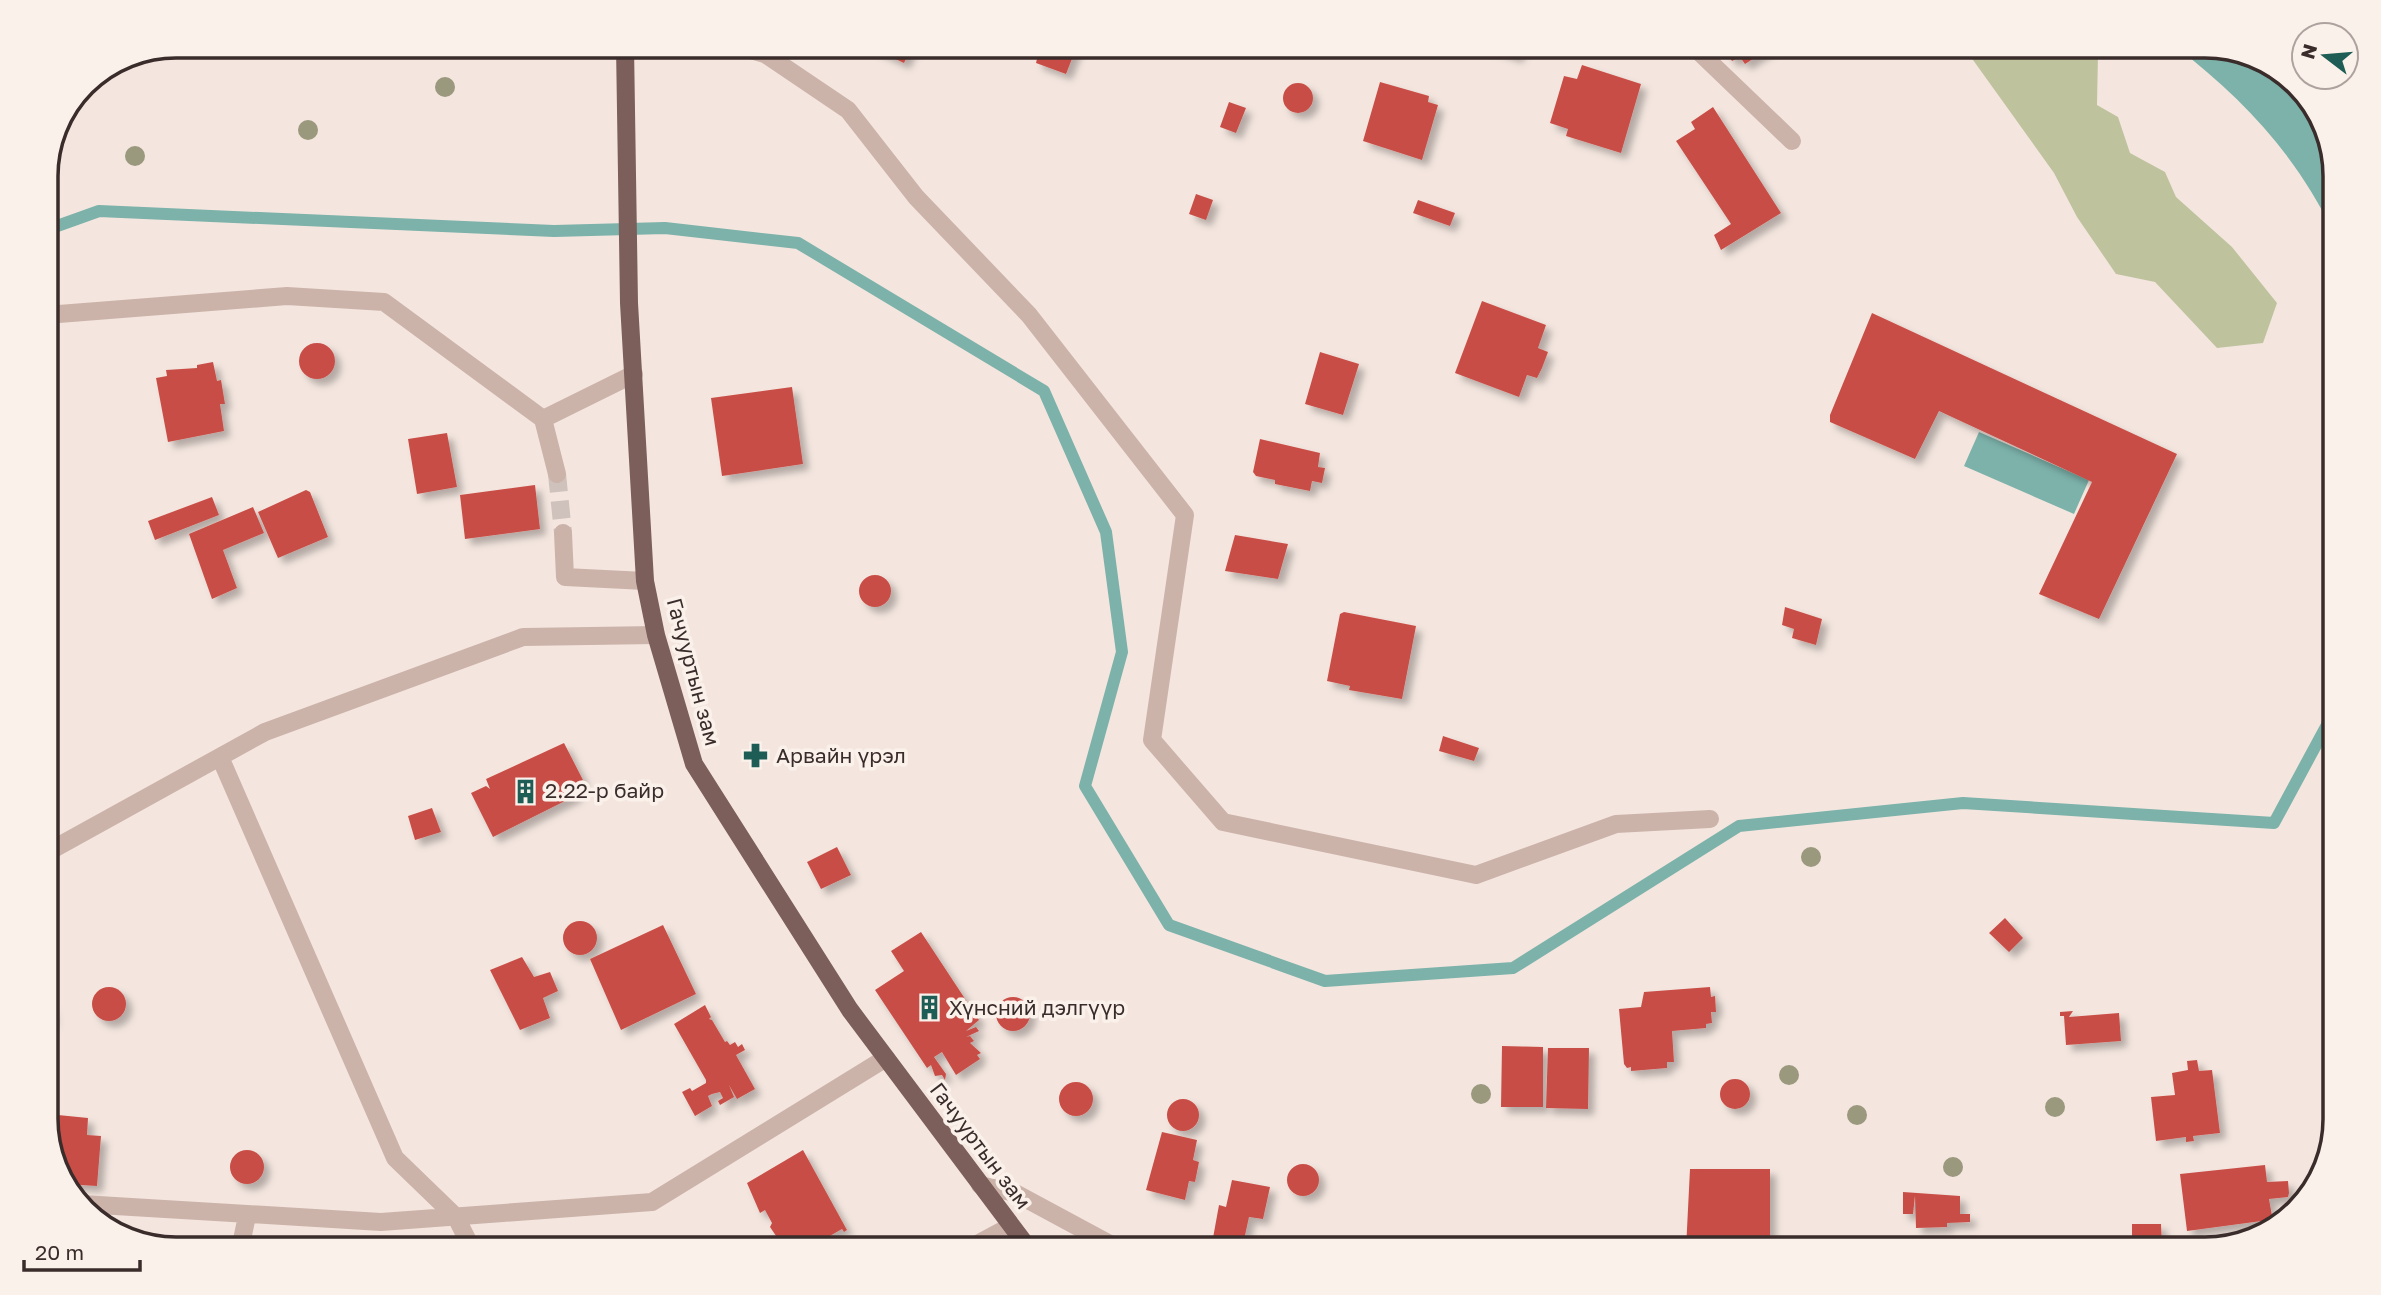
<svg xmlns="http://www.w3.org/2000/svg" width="2381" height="1295" viewBox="0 0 2381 1295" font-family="'Golos Text',sans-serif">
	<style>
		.green { fill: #bec39e }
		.water { fill: #7cb2aa }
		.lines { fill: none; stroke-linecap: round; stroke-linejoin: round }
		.stream { stroke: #7cb2aa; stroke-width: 12 }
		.building { fill: #c94e47; filter: url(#shadow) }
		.minor-tunnel { stroke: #cfc1bb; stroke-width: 18; stroke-dasharray: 18 9; stroke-linecap: butt }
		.minor { stroke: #ccb3aa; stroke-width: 18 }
		.major { stroke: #7c5f5a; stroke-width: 18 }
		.tree { fill: #9a987d }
		.labels { text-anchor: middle; stroke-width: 7; stroke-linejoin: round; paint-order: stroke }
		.street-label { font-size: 21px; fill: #3a2c2a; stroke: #fbf1eb }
		.poi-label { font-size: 21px; fill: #3a2c2a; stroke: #fbf1eb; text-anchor: start }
		.rim { fill: none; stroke: #3a2c2a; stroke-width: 3.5 }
	</style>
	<defs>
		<filter id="shadow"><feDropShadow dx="6" dy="6" stdDeviation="3.5" flood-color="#0004"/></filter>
	</defs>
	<rect width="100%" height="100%" fill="#f4e6df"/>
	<path class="green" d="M1963,46H2084L2098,55L2097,105L2118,117L2130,153L2165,172L2176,197L2232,247L2277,303L2263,343L2217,348L2155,282L2116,274L2077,217L2054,173Z"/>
	<path class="water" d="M2175,46H2205L2263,59L2314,104L2335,168V235C2296,155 2245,100 2175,46Z
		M1979,432L2089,480L2074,514L1964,466Z"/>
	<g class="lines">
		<path class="stream" d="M46,230L99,211L554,231L665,228L798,243L1044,391L1106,532L1122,652L1085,786L1169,925L1325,981L1513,968L1739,826L1963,803L2274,823L2335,710"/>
	</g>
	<path class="building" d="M868,46H912L904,63Z
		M1040,46H1077L1066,74L1036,63Z
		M1485,46H1521L1517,57Z
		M1722,46H1773L1745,64L1740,57L1732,61Z
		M1582,65L1641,84L1621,153L1566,136L1568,129L1550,123L1564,76L1577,79Z
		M1380,82L1429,96L1428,102L1438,105L1422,160L1363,141Z
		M1283 98a15 15 0 1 1 30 0a15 15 0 1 1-30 0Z
		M1229,102L1246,108L1236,133L1220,127Z
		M1713,107L1781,213L1721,250L1714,235L1731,224L1676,141L1695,129L1691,122Z
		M1196,194L1213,200L1206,220L1189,214Z
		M1418,200L1455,213L1450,226L1413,213Z
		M1482,301L1546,325L1538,348L1548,352L1542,368L1537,378L1527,375L1519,397L1455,373Z
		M1872,313L2177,454L2099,619L2039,594L2092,482L1939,411L1915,459L1830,422V415Z
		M299 361a18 18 0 1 1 36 0a18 18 0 1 1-36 0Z
		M1320,352L1359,364L1343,415L1305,404Z
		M213,362L217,381L221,380L225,404H220L224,431L168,442L156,378L167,376L166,370L197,368V365Z
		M792,387L803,464L722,476L711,398Z
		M447,433L457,487L417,494L408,439Z
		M1260,439L1320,453L1318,467L1325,468L1322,483L1312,481L1310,491L1275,484V480L1256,476L1253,472Z
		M535,485L540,529L465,539L460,495Z
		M306,490L310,492L328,537L278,558L258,512Z
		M212,497L219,515L155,540L148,521Z
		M253,507L264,533L223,550L237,588L212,599L189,534Z
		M1235,535L1288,544L1278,579L1225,571Z
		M859 591a16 16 0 1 1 32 0a16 16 0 1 1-32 0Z
		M1785,607L1822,619L1816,645L1792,638L1794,629L1782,625Z
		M1344,612L1416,626L1402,699L1349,690L1350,686L1327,681L1340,614Z
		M1443,736L1479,748L1474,761L1439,751Z
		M564,743L583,780L572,786L577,795L493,837L471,793L486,786L490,789L486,779Z
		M432,808L441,832L415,840L408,816Z
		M837,847L851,875L821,889L807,862Z
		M2005,918L2023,938L2009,952L1989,933Z
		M563 938a17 17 0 1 1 34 0a17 17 0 1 1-34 0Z
		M663,925L696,994L621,1030L590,959Z
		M921,932L979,1020L966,1031L976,1027L979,1031L966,1037L970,1036L974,1041L970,1043L981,1053L977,1055L980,1059L956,1075L942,1052L934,1057L946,1074L945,1080L942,1075L935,1076L931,1065L927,1068L875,990L904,971L891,951Z
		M522,957L534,977L550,972L558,991L543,998L550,1018L520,1030L490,970Z
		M1710,987L1711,997L1715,996L1716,1012H1711L1712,1023L1706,1024V1028L1672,1031L1674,1062H1667V1068L1631,1071V1067L1627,1068L1624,1064L1619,1009L1641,1007L1644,992Z
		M92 1004a17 17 0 1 1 34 0a17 17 0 1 1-34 0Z
		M996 1014a17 17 0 1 1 34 0a17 17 0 1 1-34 0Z
		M46,1001L52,1016L46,1027Z
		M705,1005L711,1017L709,1019L712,1020L725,1042L727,1041L730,1045L735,1042L738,1047L742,1044L745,1050L736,1055L755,1089L737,1099L729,1085L734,1097L720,1105L718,1101L723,1098L720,1092L712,1094L708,1096L712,1106L695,1116L682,1092L690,1088L692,1091L706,1083V1080L674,1024Z
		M2073,1011L2069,1017L2119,1013L2121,1041L2066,1045L2064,1016H2060V1012Z
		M1502,1046L1543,1047V1107H1501Z
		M1548,1048H1589L1588,1109L1546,1108Z
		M2197,1060L2199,1071L2212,1070L2220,1133L2193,1136L2194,1141L2186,1142V1137L2156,1141L2151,1097L2175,1095L2172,1073L2188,1070L2187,1061Z
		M1720 1094a15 15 0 1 1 30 0a15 15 0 1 1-30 0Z
		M1059 1099a17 17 0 1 1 34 0a17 17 0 1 1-34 0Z
		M1167 1115a16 16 0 1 1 32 0a16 16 0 1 1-32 0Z
		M58,1115L88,1118L87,1135L101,1136L97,1186L65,1184L50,1139L53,1118Z
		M1162,1132L1197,1140L1193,1160L1199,1162L1195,1182L1189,1181L1185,1200L1146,1190Z
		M803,1150L847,1230L844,1232L842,1229L807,1249H785L770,1227L772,1223L765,1210L760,1213L747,1183Z
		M230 1167a17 17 0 1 1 34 0a17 17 0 1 1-34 0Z
		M1287 1180a16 16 0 1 1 32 0a16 16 0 1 1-32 0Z
		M2265,1165L2267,1182L2288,1181L2289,1193L2288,1197L2269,1199L2272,1216L2268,1217L2269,1220L2187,1231L2180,1174Z
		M1690,1169H1770V1249H1686Z
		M1232,1180L1270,1187L1263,1219L1249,1217L1242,1249H1211L1219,1205L1226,1207Z
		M1903,1192L1960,1196V1214H1970V1222L1947,1223V1227L1916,1228L1915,1196L1913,1214H1903Z
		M2132,1224H2161L2162,1249H2132Z
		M2023,1243L2037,1249H2009Z"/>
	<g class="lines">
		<path class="minor-tunnel" d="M557,474L563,533"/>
		<path class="minor" d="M737,46L765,54L848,110L916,197L1029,315L1185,515L1152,740L1223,822L1476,875L1616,824L1710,819
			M1693,46L1792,141
			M46,315L287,296L384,302L543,419
			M557,474L543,419L634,374
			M563,533L565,577L645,581
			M220,757L395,1158L456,1217L472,1249
			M46,853L265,732L523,637L656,635
			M980,1185L1015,1193L1119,1249
			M82,1204L381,1222L652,1202L886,1058
			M240,1249L247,1216
			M968,1249L1011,1226"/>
		<path class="major" d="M625,46L629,303L645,581L656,635L694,764L850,1010L1029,1249"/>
	</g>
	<g class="tree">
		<circle cx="445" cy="87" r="10"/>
		<circle cx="308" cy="130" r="10"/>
		<circle cx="135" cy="156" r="10"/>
		<circle cx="1811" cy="857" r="10"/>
		<circle cx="1789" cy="1075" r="10"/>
		<circle cx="1481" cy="1094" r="10"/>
		<circle cx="2055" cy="1107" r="10"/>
		<circle cx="1857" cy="1115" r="10"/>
		<circle cx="1953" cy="1167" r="10"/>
	</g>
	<defs>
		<symbol id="pharmacy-bare" viewBox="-9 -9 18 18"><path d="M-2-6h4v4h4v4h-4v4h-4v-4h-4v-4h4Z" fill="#1d5d55" stroke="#fbf1eb" stroke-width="2.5" paint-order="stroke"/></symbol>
		<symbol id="building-bare" viewBox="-9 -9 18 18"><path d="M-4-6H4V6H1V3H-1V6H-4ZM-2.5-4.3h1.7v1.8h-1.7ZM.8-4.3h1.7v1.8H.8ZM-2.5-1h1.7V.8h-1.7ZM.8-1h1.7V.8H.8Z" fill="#1d5d55" stroke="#fbf1eb" stroke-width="2.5" paint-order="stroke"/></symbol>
	</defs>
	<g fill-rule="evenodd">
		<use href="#pharmacy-bare" x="738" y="738" width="35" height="35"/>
		<use href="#building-bare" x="508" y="774" width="35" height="35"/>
		<use href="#building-bare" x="912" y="990" width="35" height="35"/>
	</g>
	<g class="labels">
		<g class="street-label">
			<text transform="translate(693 672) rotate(75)" y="7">Гачууртын зам</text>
			<text transform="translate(980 1146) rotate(53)" y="7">Гачууртын зам</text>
		</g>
		<g class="poi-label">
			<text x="776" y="763">Арвайн үрэл</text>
			<text x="545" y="798">2.22-р байр</text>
			<text x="949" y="1015">Хүнсний дэлгүүр</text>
		</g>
	</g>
	<path d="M0 0H2381V1295H0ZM176 58H2205A118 118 0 0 1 2323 176V1119A118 118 0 0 1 2205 1237H176A118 118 0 0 1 58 1119V176A118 118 0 0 1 176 58Z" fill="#fbf1eb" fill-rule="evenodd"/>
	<path class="rim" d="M176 58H2205A118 118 0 0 1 2323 176V1119A118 118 0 0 1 2205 1237H176A118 118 0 0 1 58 1119V176A118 118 0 0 1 176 58Z"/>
	<g transform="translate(2325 56) rotate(286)"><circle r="33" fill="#fbf1eb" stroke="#aea29e" stroke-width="2"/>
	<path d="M0-5L12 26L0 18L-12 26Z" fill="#1d5d55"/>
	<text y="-10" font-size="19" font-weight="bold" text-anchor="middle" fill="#3a2c2a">N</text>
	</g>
	<path d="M24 1260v10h116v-10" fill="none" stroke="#3a2c2a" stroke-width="3.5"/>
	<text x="35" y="1260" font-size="21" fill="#3a2c2a" stroke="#fbf1eb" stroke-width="5" paint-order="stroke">20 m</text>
</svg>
